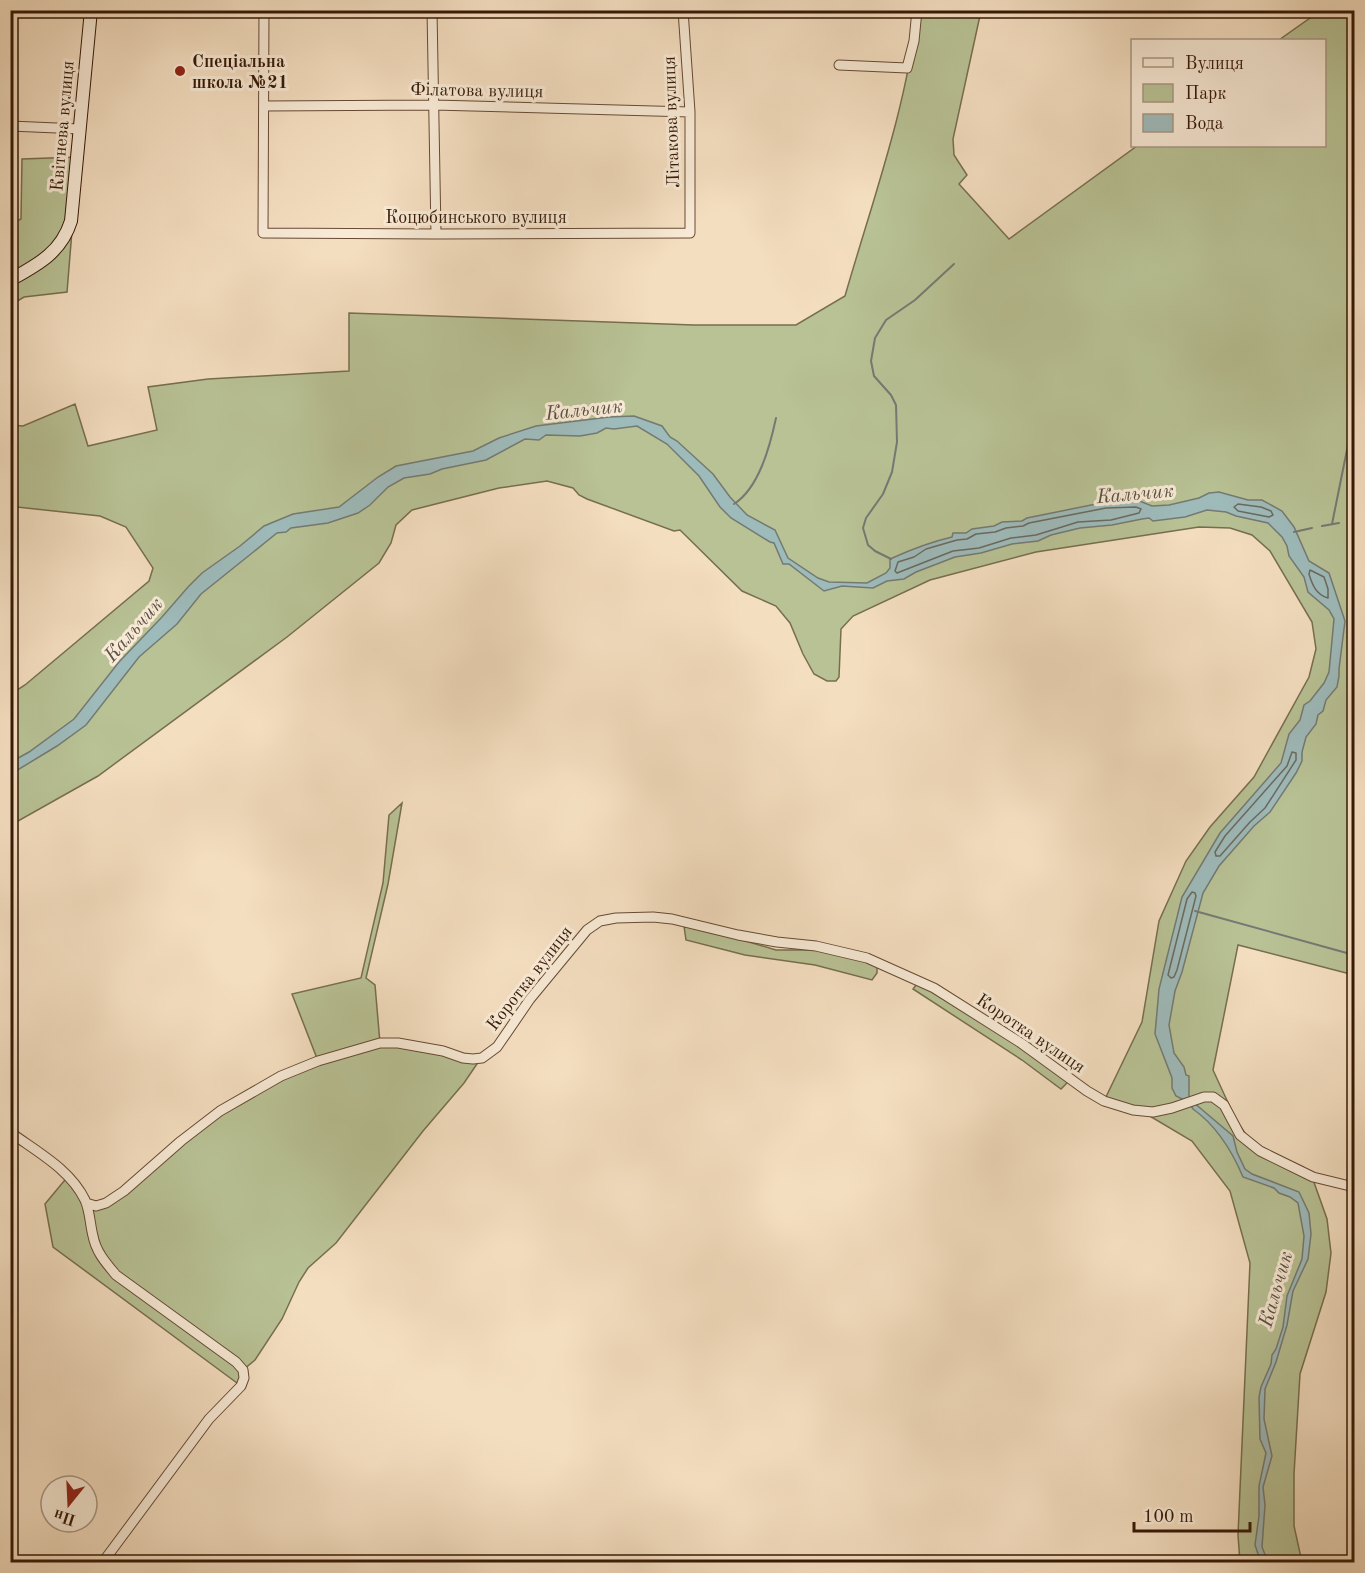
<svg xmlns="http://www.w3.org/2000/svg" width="1365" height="1573" viewBox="0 0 1365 1573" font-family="'Old Standard TT',serif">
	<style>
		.green { fill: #b8c295; stroke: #776e4e; stroke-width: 1.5 }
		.water { fill: #9ebbbb; stroke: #747a73; stroke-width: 1.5 }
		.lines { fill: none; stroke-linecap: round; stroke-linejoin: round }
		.shore { stroke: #6a6a60; stroke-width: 1.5 }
		.stream { stroke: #747a73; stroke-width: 2 }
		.minor-casing { stroke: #664a34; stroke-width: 11 }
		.secondary-casing { stroke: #361906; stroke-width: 14 }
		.minor { stroke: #f8ead6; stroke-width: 9 }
		.secondary { stroke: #f8ead6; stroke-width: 12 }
		.poi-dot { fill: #8f2418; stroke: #f8ead6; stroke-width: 2 }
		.labels { text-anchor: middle; stroke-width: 6; stroke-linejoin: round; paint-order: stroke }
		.poi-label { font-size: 18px; font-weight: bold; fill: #361906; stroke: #f8ead6; text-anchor: start }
		.street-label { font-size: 18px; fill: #361906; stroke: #f8ead6 }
		.water-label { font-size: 20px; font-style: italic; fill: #5a5245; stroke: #f8ead6 }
	</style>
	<rect width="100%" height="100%" fill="#f4dec0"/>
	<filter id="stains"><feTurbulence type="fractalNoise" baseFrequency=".00333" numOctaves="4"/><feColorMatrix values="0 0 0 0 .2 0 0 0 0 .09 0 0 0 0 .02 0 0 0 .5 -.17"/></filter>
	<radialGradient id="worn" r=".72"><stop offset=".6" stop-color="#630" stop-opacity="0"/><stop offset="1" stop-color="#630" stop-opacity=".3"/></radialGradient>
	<path class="green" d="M917,11H981L953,139L954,155L967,175L959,184L1009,239L1137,146H1324V40H1279L1320,11H1354V975L1238,945L1213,1070L1236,1120L1247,1136L1263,1149L1303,1167L1311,1174L1327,1219L1331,1253L1326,1292L1300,1374L1294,1474V1526L1302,1562H1240L1238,1535L1250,1263L1230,1191L1192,1141L1143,1112L1104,1101L1142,1022L1159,921L1186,861L1210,827L1254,777L1309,677L1316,649L1312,622L1270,551L1252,535L1230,528L1199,527L1036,552L930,580L853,616L841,629L839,677L836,681H827L814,674L803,654L790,623L776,606L742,591L680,530L674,531L587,499L579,495L573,488L547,481L499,488L412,510L396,525L391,543L379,563L287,637L98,776L11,825V694L25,685L149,581L153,568L126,527L100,516L17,507L11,508V425L23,426L75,404L88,446L157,430L148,387L208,379L349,371V313L694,325H796L845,296C872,202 907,107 917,11Z
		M78,157L67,292L24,297L11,305V224L21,219L22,159Z
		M402,803L388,884L366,978L375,985L380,1043L481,1058L464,1083L423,1131L336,1243L308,1268L299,1282L282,1319L255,1360L243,1370L241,1386L53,1247L45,1204L69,1175L86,1203H106L220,1111L318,1061L292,994L361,978L383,883L389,815Z
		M684,926L739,939L776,950H821L851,955L877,967V973L872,980L815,965L745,955L686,940Z
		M919,981L1071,1079L1061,1089L1022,1060L913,989Z"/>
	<path class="water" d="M634,416L662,426L670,437L677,441L713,474L730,497L747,515L775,530L788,558L818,578L829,582L867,583L886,573L890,568V559C910,550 930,542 952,537L953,533H966L972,529L994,526L1002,522L1022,521L1027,518L1106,502L1137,500L1152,506L1169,505L1199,498L1209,493L1219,492L1248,500H1262L1282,511L1294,527L1309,561L1329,573L1345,621L1339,669V676L1337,687L1326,700L1323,711L1318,715L1316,724L1306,737L1302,752V761L1296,773L1270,812L1254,826L1219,866L1203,893L1182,972L1175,991L1169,1025L1174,1053L1184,1067L1186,1075L1189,1076V1098L1184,1100L1176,1096L1172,1088V1078L1155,1034L1159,989L1182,897L1220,833L1281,763L1289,734L1300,720L1304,705L1310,701L1324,683L1329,672L1334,619L1329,610L1308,592L1304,577L1289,556L1287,546L1282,537L1268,523L1236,516L1226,512L1207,510L1185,517L1153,521L1149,518L1142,519L1112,525L1080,528L1051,535L1038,541L1012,544L981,553L955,557L916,572L904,579L887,581L873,588L842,586L824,591L789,564H783L774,543L770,542L731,518L720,507L699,476L667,444L637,426L614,429L606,428L597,433L580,436L546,435L539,440L525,439L486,460L442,469L430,474L404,478L388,487L370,505L358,513L328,523L291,528L286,532L277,533L201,594L177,624L139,657L86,725L57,746L11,774V762L29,752L74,719L119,662L162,617L188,587L202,573L240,546L264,526L293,514L339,507L378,477L396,466L473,451L499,438L536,426L609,417Z
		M1193,1102L1233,1136L1237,1152L1245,1169L1252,1174L1299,1192L1309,1213L1311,1234L1308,1259L1293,1291L1287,1325L1276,1362L1265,1389L1264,1419L1272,1456L1263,1487L1265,1505L1262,1547L1266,1557L1271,1562H1263L1259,1557L1255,1545L1259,1516V1486L1266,1453L1260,1439L1259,1397L1261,1387L1271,1364L1272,1355L1276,1349L1283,1327L1287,1296L1302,1259L1304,1236L1298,1203L1290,1197L1279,1193L1274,1188L1243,1177C1232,1151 1217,1126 1193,1109L1190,1104Z"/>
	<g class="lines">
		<path class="shore" d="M1238,504L1261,507L1271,511L1273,515L1269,517L1238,511L1234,507Z
			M1136,507L1141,509L1139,513L1111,520L1078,522L1036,535L1011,538L979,548L953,551L897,573L895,571L898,562L914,557L926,549L957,540L967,539L976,534L995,532L1006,528L1023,526L1029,523L1106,508Z
			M1310,570L1324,577L1328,589V598C1316,595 1312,584 1309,574Z
			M1292,752L1296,753V760L1265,808L1250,822L1220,856H1216L1215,852L1225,836L1287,766Z
			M1192,892L1195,893L1196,896L1177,970L1174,977L1171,978L1168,975L1187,899Z"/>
		<path class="stream" d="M734,504C759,488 770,446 776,418
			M1350,521H1354
			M1332,524L1354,415
			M1322,526L1339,523
			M1294,532L1312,528
			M891,559L875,551L868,545L863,528L866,518L883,494L892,472L897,442L896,405L891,395L874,376L871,361L875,338L886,320L915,300L954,264
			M1195,911L1354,955"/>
		<defs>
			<path id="minor" d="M264,10L263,233L436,234L690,233V112L683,10
				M432,10L436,234
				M839,65L907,68L914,41L917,10
				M264,106L434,105L690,112
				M10,126L80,129
				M10,1132C37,1152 70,1169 85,1200C90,1211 90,1225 93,1236C96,1252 106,1263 116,1275L236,1362L243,1370L244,1378L241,1386L209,1419L103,1562
				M86,1203L96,1206L106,1203L124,1191L181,1141L220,1111L281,1076L318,1061L380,1043H398L443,1051L463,1058L473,1059L482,1058L497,1047L530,999L587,930L600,921L616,918L653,917L672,919L738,935L777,942L816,946L867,958L934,988L1021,1043L1087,1091L1104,1101L1133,1110L1153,1112L1172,1108L1204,1097H1213L1224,1105L1240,1135L1260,1151L1313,1177L1354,1187"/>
			<path id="secondary" d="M10,280C37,265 61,253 71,221L91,10"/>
		</defs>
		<use href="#minor" class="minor-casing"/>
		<use href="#secondary" class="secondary-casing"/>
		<use href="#minor" class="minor"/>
		<use href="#secondary" class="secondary"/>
	</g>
	<circle class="poi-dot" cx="180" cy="71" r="6"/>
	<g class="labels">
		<g class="poi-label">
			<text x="192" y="67">Спеціальна<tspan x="192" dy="21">школа №21</tspan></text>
		</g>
		<g class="street-label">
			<text transform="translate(477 90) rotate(1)" y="6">Філатова вулиця</text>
			<text transform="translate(671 122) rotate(-92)" y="6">Літакова вулиця</text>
			<text transform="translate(62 126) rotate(-85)" y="6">Квітнева вулиця</text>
			<text x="476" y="223">Коцюбинського вулиця</text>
			<text transform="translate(529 978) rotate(-52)" y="6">Коротка вулиця</text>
			<text transform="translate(1031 1033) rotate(34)" y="6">Коротка вулиця</text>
		</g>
		<g class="water-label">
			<text transform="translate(584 409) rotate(-6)" y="7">Кальчик</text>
			<text transform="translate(1135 493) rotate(-5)" y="7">Кальчик</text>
			<text transform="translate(133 629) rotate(-49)" y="7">Кальчик</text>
			<text transform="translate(1275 1289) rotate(-74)" y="7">Кальчик</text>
		</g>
	</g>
	<rect width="1365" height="1573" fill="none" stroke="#f4dec0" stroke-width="36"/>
	<rect x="12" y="12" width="1341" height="1549" fill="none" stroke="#361906" stroke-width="3"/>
	<rect x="18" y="18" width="1329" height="1537" fill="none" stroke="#361906" stroke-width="1.5"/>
	<rect x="1131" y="39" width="195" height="108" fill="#f8ead6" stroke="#aa9683" stroke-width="1.5"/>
	<rect x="1143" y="58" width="30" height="9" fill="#f8ead6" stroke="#aa9683" stroke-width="1.5"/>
	<text x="1185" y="69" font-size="18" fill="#361906">Вулиця</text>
	<rect x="1143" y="84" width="30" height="18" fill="#b8c295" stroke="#aa9683" stroke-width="1.5"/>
	<text x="1185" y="99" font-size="18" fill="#361906">Парк</text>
	<rect x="1143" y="114" width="30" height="18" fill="#9ebbbb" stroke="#aa9683" stroke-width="1.5"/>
	<text x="1185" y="129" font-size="18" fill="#361906">Вода</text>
	<g transform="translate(69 1504) rotate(198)"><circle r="28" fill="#f8ead6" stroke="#aa9683" stroke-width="1.5"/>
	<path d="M0-4.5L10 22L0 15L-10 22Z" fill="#8f2418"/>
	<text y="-9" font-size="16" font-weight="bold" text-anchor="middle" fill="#361906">Пн</text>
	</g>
	<path d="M1134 1522v9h116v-9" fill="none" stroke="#361906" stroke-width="3"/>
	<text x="1143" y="1522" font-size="18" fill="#361906" stroke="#f8ead6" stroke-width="4.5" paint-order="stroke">100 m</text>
	<rect width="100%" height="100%" filter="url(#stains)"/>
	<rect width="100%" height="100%" fill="url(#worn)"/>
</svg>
